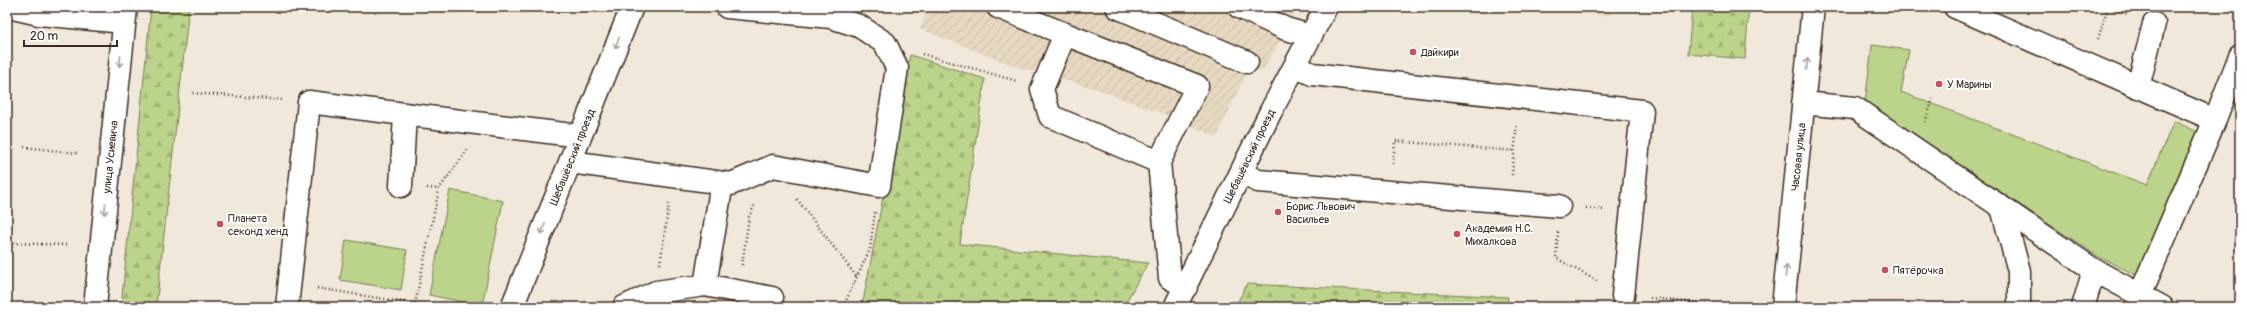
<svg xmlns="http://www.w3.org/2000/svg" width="2247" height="314" viewBox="0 0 2247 314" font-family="Pangolin,sans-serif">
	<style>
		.built { fill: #e6d8c0 }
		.industrial { fill: url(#industrial-furrows) }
		.green { fill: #bbd38a; stroke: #7b7e54 }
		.forest { fill: url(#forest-firs); stroke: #7b7e54 }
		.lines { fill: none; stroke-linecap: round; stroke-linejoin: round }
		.minor-casing { stroke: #3b2a1e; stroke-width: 25 }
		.path { stroke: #3b2a1e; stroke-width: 2.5; stroke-dasharray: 1 3; stroke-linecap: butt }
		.minor { stroke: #fff; stroke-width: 22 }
		.oneway { stroke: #a79f9a }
		.poi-dot { fill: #d1495b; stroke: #fff; stroke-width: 1.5 }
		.labels { text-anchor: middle; stroke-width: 4; stroke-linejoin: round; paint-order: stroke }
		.poi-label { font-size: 11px; fill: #3b2a1e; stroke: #fff; text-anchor: start }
		.street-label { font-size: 11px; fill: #3b2a1e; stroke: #fff }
	</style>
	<defs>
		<pattern id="industrial-furrows" width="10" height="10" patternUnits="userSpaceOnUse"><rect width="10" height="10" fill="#e6d8c0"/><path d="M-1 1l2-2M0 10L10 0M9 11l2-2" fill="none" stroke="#c6baa5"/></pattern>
		<pattern id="forest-firs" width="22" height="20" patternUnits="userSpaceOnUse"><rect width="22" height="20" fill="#bbd38a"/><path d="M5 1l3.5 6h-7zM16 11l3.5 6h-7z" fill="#a2b577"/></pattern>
	</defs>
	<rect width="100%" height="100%" fill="#f0e8da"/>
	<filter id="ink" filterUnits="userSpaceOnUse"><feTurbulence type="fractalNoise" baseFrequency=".025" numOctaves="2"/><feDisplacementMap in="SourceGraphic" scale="8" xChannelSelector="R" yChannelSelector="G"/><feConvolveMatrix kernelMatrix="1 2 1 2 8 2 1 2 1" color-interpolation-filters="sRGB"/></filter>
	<g filter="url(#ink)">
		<path class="built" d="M1269,7H1298L1293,18Z
			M1530,7H1610L1611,16Z"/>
		<path class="industrial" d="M928,7H1269L1293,18L1263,70L1248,69L1217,137L1171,117L1096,89L1017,67L920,29Z"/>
		<path class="green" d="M1872,45L1909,50L1901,92L2147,185L2174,121L2198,132L2138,276L2099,257L1865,103Z
			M450,190L503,201L482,306L429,295Z
			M346,240L407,250L401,290L340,280Z"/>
		<path class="forest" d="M151,7H189L156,307H121Z
			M1668,7H1749L1745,59L1688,54L1692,9Z
			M910,55L985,79L960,244L1148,263L1123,307H862Z
			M1247,284L1508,297L1507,307H1235Z"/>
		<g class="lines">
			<defs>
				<path id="minor" d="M9,7L39,14L124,22
					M998,7L1065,34
					M1117,7L1247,62
					M1239,7L1286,29L1311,36
					M1955,7L2215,120
					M1295,66L1312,74L1642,111L1623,296
					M2138,87L2154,24
					M1803,103L1855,108L2094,270L2162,307
					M570,162L731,184L773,166L879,186L897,68L885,43L859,26L831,17L727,7
					M1159,162L1197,86L1065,34L1042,89L1050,116L1159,162L1170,278L1186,287
					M1241,173L1258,181L1559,206
					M401,186L405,114
					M2002,208L2019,271V307
					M705,285L722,183
					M2140,295L2215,120L2240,56
					M95,307L126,7
					M287,307L309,102L580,136
					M512,307L632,7
					M624,307L656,292L705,285L772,298
					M1175,307L1271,111L1326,7
					M1783,307L1813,7
					M2083,307L2094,270"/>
			</defs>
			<use href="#minor" class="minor-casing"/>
			<path class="path" d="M2107,7L2129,15
				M2098,39L2108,7
				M922,54L1017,81
				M193,93L283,100
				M1925,122L1933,99
				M24,147L77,153
				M1393,164L1395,141L1515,151
				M1512,175L1517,124
				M427,188L439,189
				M797,199L856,276
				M1586,208L1605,210
				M1558,232L1556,258L1597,281
				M13,243L67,245
				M660,264L669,204
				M742,265L749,217L755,204
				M317,288L415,304L439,189L468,149
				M1650,298L1733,307
				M797,304L810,307
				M843,307L870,249L875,212
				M948,307L973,304
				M970,307L973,304L992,307"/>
			<use href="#minor" class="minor"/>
		</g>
		<defs><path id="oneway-shaft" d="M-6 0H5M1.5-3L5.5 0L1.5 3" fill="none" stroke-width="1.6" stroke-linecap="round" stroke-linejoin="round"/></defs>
		<g class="oneway">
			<use href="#oneway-shaft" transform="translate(617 43) rotate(112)"/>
			<use href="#oneway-shaft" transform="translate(120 61) rotate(96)"/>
			<use href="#oneway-shaft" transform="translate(1807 64) rotate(-84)"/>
			<use href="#oneway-shaft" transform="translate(105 209) rotate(96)"/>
			<use href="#oneway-shaft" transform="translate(543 229) rotate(112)"/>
			<use href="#oneway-shaft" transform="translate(1786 271) rotate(-84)"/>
		</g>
	</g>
	<g class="poi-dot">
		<circle cx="1413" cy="52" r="4"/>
		<circle cx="1939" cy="84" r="4"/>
		<circle cx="1278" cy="212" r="4"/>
		<circle cx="220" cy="224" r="4"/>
		<circle cx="1457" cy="234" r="4"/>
		<circle cx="1885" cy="270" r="4"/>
	</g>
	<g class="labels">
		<g class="poi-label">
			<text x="1421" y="56">Дайкири</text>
			<text x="1947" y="88">У Марины</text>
			<text x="1286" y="210">Борис Львович<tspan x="1286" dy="13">Васильев</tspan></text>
			<text x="228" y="222">Планета<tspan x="228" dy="13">секонд хенд</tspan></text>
			<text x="1465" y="232">Академия Н.С.<tspan x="1465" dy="13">Михалкова</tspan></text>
			<text x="1893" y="274">Пятёрочка</text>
		</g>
		<g class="street-label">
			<text transform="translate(1249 156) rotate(-64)" y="4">Шебашёвский проезд</text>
			<text transform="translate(110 157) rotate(-84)" y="4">улица Усиевича</text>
			<text transform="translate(572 157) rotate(-68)" y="4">Шебашёвский проезд</text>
			<text transform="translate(1798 157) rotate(-84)" y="4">Часовая улица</text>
		</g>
	</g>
	<rect width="2247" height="314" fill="none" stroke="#fff" stroke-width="24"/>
	<rect x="12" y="12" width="2223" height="290" fill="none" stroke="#3b2a1e" stroke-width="1.5" filter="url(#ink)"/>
	<path d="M24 40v6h93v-6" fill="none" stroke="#3b2a1e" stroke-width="2"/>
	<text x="30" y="40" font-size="12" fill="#3b2a1e" stroke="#ffffff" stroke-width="3" paint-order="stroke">20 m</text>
</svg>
